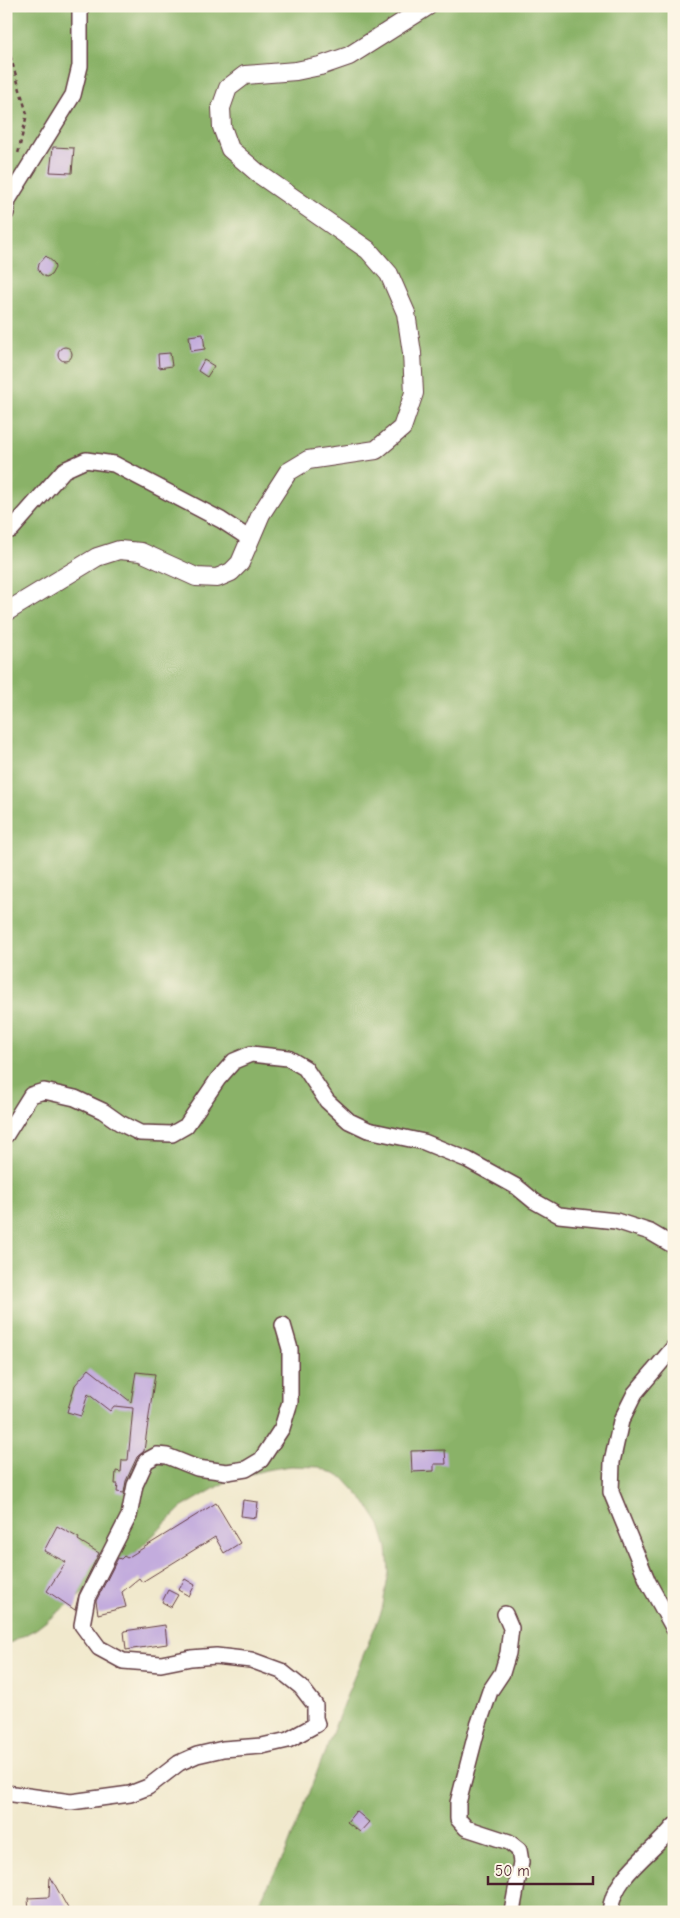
<svg xmlns="http://www.w3.org/2000/svg" width="680" height="1918" viewBox="0 0 680 1918" font-family="'Comic Neue',sans-serif">
	<style>
		.forest { fill: #8ab268; stroke: #6a684a }
		.building { fill: #c3acdd }
		.lines { fill: none; stroke-linecap: round; stroke-linejoin: round }
		.minor-casing { stroke: #633d43; stroke-width: 18 }
		.tertiary-casing { stroke: #633d43; stroke-width: 20 }
		.path { stroke: #633d43; stroke-width: 2.5; stroke-dasharray: 4 4; stroke-linecap: butt }
		.minor { stroke: #fff; stroke-width: 15 }
		.tertiary { stroke: #fff; stroke-width: 18 }
	</style>
	<rect width="100%" height="100%" fill="#fcf5e5"/>
	<filter id="ink" filterUnits="userSpaceOnUse"><feTurbulence type="fractalNoise" baseFrequency=".02" numOctaves="2"/><feDisplacementMap in="SourceGraphic" scale="10" xChannelSelector="R" yChannelSelector="G"/><feConvolveMatrix kernelMatrix="1 2 1 2 8 2 1 2 1" color-interpolation-filters="sRGB"/></filter>
	<filter id="wash" filterUnits="userSpaceOnUse"><feTurbulence type="fractalNoise" baseFrequency=".0096" numOctaves="4" result="noise"/><feDisplacementMap in="SourceGraphic" scale="20" xChannelSelector="R" yChannelSelector="G"/><feGaussianBlur stdDeviation="1.12" result="paint"/><feColorMatrix in="noise" values="0 0 0 0 0 0 0 0 0 0 0 0 0 0 0 0 0 1.4 0 .05"/><feComposite in="paint" operator="in"/></filter>
	<g filter="url(#wash)">
		<rect width="100%" height="100%" fill="#f1e9cd"/>
		<path class="forest" d="M6,6H674V1912H250L261,1899L286,1852L352,1682L382,1610L389,1572L387,1548L380,1525L366,1503L343,1478L319,1467L291,1466L266,1470L229,1480L181,1508L130,1558L36,1629L6,1645Z"/>
		<g id="blocks">
			<path class="building" d="M53,147L74,148L72,173L50,172Z
				M46,256L54,263L55,268L51,275L46,277L41,274L38,269L39,264Z
				M203,334L205,349L191,351L189,336Z
				M58 354a7 7 0 1 1 14 0a7 7 0 1 1-14 0Z
				M170,353L172,366L159,368L158,354Z
				M204,360L214,366L207,377L198,371Z
				M89,1369L131,1402L136,1372L155,1374L144,1451L137,1457L126,1481L124,1493L117,1492L118,1484H115L116,1471L121,1472L122,1460H128L133,1408L114,1406L110,1411L88,1394L81,1416L67,1412L75,1385Z
				M445,1450L446,1464H434V1471L412,1472L411,1451Z
				M243,1500L258,1502L256,1518L241,1516Z
				M216,1503L240,1543L224,1553L215,1537L142,1582L139,1578L122,1592L126,1607L98,1614L96,1601L118,1558L121,1559L124,1556L127,1558Z
				M57,1526L79,1538L78,1540L99,1553L79,1594L75,1610L47,1591L66,1562L44,1551Z
				M185,1579L195,1585L189,1596L178,1590Z
				M168,1590L178,1595L171,1607L162,1602Z
				M165,1625L167,1644L126,1650L124,1631Z
				M356,1811L369,1822L360,1832L347,1822Z
				M50,1876L70,1912H29L28,1898L49,1897Z"/>
		</g>
	</g>
	<g filter="url(#ink)">
		<use href="#blocks" fill-opacity="0" stroke="#633d43" stroke-width="1"/>
		<g class="lines">
			<defs>
				<path id="minor" d="M6,213L8,200L73,95L80,66V6
					M6,531L11,530L64,470L86,460L114,464L221,520L250,539
					M6,1135L31,1095L44,1091L75,1098L103,1111L120,1123L140,1133L172,1134L186,1126L218,1079L234,1061L251,1054L288,1058L305,1068L327,1101L349,1121L368,1130L424,1142L468,1160L517,1187L534,1201L559,1215L616,1221L650,1232L674,1246
					M674,1347L635,1393L621,1421L612,1462L611,1492L648,1582L674,1629
					M505,1614L511,1628L508,1653L502,1673L490,1691L478,1726L458,1803V1819L466,1828L509,1842L519,1850L521,1862L512,1912
					M6,1793L71,1802L130,1794L148,1787L179,1763L197,1755L223,1749L262,1746L288,1740L317,1724L315,1718V1705L301,1687L281,1671L251,1660L216,1656L191,1658L161,1664L123,1661L99,1648L82,1625L87,1598L129,1516L135,1485L146,1461L157,1455L167,1456L197,1468L227,1472L246,1469L261,1460L282,1428L290,1402V1349L283,1325
					M610,1912C613,1875 653,1853 674,1826"/>
				<path id="tertiary" d="M6,612L97,557L119,550L141,552L196,577L217,578L231,572L240,563L261,514L288,472L308,460L376,450L402,428L414,393L412,353L406,313L389,274L368,250L259,174L230,149L222,127L221,108L228,88L245,75L296,71L320,66L349,56L428,6"/>
			</defs>
			<use href="#minor" class="minor-casing"/>
			<use href="#tertiary" class="tertiary-casing"/>
			<path class="path" d="M6,41L27,114L18,154"/>
			<use href="#minor" class="minor"/>
			<use href="#tertiary" class="tertiary"/>
		</g>
	</g>
	<rect width="680" height="1918" fill="none" stroke="#fcf5e5" stroke-width="25"/>
	<path d="M488 1876v8h105v-8" fill="none" stroke="#4a1f2b" stroke-width="2.5"/>
	<text x="495" y="1876" font-size="15" fill="#4a1f2b" stroke="#fcf5e5" stroke-width="4" paint-order="stroke">50 m</text>
</svg>
